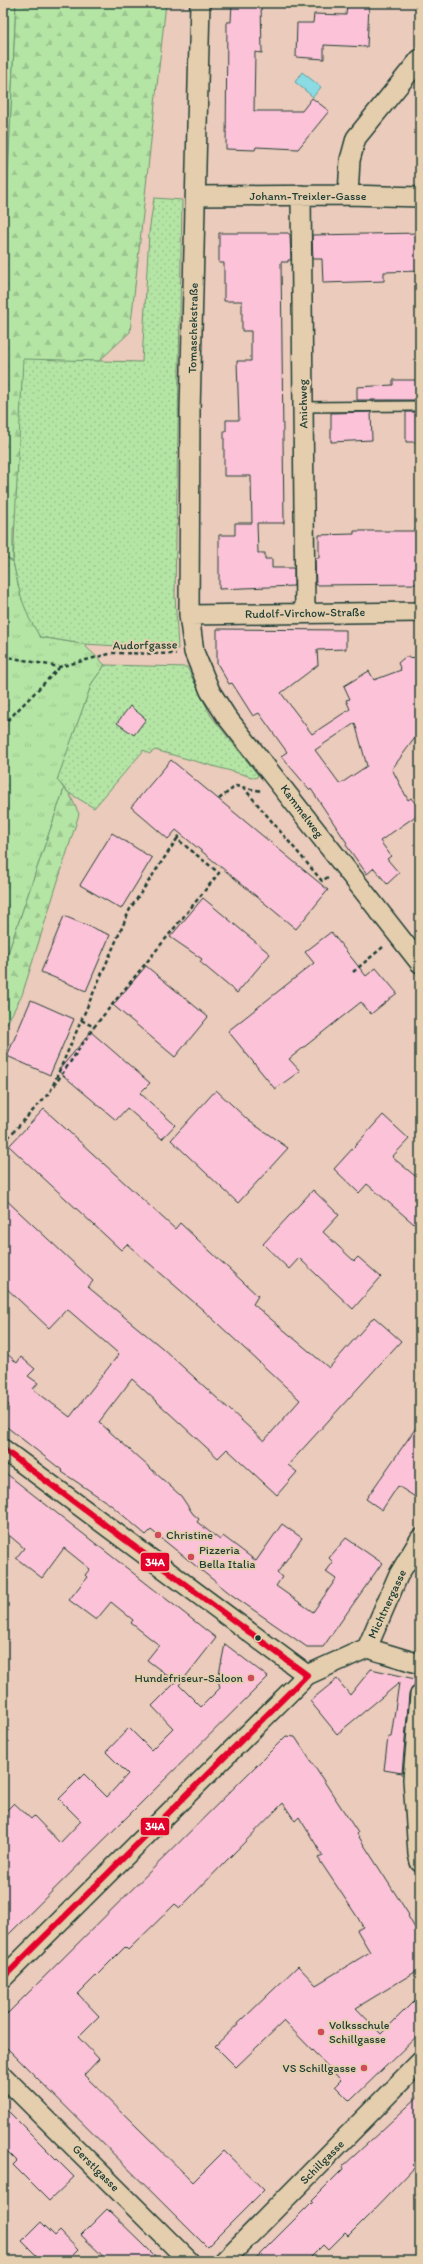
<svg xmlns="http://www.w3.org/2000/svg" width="423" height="2264" viewBox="0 0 423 2264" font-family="Itim,sans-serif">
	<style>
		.grass { fill: url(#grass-tufts); stroke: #6a916c }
		.forest { fill: url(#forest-firs); stroke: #6a916c }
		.garden { fill: url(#garden-dots); stroke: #6a916c }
		.water { fill: #8adbe3; stroke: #5f9c9d }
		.building { fill: #fcc3d8; stroke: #1f3d34; fill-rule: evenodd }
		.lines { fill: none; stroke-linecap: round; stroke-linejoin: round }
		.lane-casing { stroke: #1f3d34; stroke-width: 12 }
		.street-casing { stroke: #1f3d34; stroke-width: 22 }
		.path { stroke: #1f3d34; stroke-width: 2.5; stroke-dasharray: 4 3; stroke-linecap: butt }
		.lane { stroke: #e4ceae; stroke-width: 9 }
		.street { stroke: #e4ceae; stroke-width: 19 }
		.bus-1-casing { stroke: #e4ceae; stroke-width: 9 }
		.bus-1 { stroke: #e4002b; stroke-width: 6 }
		.poi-dot { fill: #d1495b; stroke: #e4ceae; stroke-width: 1.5 }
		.bus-dot { fill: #1f3d34; stroke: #e4ceae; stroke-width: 1.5 }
		.labels { text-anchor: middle; stroke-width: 4; stroke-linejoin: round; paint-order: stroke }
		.street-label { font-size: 12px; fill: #1f3d34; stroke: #e4ceae }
		.poi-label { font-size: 12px; fill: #1f3d34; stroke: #e4ceae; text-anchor: start }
		.line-badge { stroke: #e4ceae; stroke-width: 1.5 }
		.badge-label { font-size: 11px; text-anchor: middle; font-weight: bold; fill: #fff }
	</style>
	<defs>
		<pattern id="grass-tufts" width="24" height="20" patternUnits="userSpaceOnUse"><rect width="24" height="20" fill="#b5e5a5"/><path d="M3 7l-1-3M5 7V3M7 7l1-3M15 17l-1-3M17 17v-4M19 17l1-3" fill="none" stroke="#9bc58f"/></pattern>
		<pattern id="forest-firs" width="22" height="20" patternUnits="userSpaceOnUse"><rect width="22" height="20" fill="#b5e5a5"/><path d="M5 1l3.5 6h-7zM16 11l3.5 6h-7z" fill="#9bc58f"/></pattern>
		<pattern id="garden-dots" width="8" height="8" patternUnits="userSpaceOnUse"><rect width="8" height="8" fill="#b5e5a5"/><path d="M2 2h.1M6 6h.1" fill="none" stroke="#9bc58f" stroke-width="1.8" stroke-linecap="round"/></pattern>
	</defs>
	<rect width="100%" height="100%" fill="#ebcbbb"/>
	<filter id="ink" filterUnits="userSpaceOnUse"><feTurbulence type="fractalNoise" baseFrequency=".025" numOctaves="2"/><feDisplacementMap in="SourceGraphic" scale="8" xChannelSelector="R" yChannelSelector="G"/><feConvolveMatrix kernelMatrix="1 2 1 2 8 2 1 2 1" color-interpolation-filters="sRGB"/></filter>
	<g filter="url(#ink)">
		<path class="grass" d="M3,3H16L3,282Z
			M3,555L13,562L21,597L40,637L83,644L105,665L92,683L58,780L64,789L3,968Z"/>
		<path class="forest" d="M16,3H166L130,332L99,361L13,529V562L3,555V282Z
			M64,789L69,793L79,814L22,995L3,1031V968Z"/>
		<path class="garden" d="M154,198L182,200L175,594L178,649L83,644L40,637L29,618L21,597L13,562L23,359L142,362L149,233Z
			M105,665L187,667L211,716L258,775L256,778L155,750L149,754L144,750L94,808L69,793L57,780L92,683Z"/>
		<path class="water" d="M302,72L321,87L313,97L295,82Z"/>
		<path class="building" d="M232,3H261L262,53L255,52L254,111H302L312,98L329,111L298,149L256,147L255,150L226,149L227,22H231Z
			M347,5H369L367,47L324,45V59L296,57L297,23H313L314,14L346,15Z
			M219,233H288L290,235L291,260H288V262H281L284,523H257L258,553H265V559H272V568H294V586L219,589V535H235V523H252L251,476H224V431H226V420H239L237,361H251V331H242V301H224V263H219Z
			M420,233V271L384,272V281L323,283L322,259H313L312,235Z
			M393,380H420V400H357V387L393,385Z
			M371,412L372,440L331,442V413Z
			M406,412H420V442H406Z
			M354,531H420V584L316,585L315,558H319V535L354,534Z
			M217,629L346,630V649L317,650L318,665L281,693L312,734L350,709L346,700L350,699L344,686L369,671L374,680L401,670L398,663L405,657L420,658V731L392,769L408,800L411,798L420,809V813L380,841L391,856L387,859L399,873L387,884L374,868L367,874L346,845L347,843L311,789L310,790L281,756L287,752L259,713L253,716L232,683L229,684L217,663ZM355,723L367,766L340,784L315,750Z
			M130,706L146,719L134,735L117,723Z
			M171,760L328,890L296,929L176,830L168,839L131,807Z
			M112,833L152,858L121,909L80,885Z
			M203,898L270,954L237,993L200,962L202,959L170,937Z
			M64,916L110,935L86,991L41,972Z
			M331,932L366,976L376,968L397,993L371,1014L361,1002L289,1059L300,1071L275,1089L228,1031L314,963L305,952Z
			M146,966L208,1017L175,1057L113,1005Z
			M31,1000L74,1019L50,1075L7,1056Z
			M91,1032L150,1083L140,1093L175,1125L162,1139L127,1108L116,1120L58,1071Z
			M216,1090L249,1121L288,1148L238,1203L171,1140Z
			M44,1109L175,1229L180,1223L258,1296L253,1304L329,1368L374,1317L401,1341L288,1465L297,1472L277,1495L227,1449L218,1458L132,1379L99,1422L181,1496L193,1514L199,1519L197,1522L220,1540L223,1536L256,1561L282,1524L302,1538L277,1573L282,1577L276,1586L313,1612L336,1579L326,1572L333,1562L329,1558L346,1538L382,1563L323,1647H307L232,1595L151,1530L146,1535L111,1505L62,1472L63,1471L3,1424V1413L9,1405L3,1400V1350L17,1363L21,1357L35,1369L28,1376L38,1383L33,1389L70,1417L119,1354L67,1309L49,1328L3,1285V1197L93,1281L88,1287L161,1347L264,1441L300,1400L203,1310L127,1244L121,1250L9,1146Z
			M383,1115L409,1139L392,1157L420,1180V1229L367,1184L359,1193L334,1169Z
			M313,1190L339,1215L323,1232L354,1261L358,1257L381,1277L353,1309L299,1258L289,1269L263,1244Z
			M420,1422V1500L398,1486L382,1510L366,1499Z
			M3,1471L216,1638L179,1685L201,1707L220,1688L218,1679L225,1644L268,1677L3,1940V1814L14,1803L31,1819L34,1816L60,1843L81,1821L59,1799L84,1774L107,1797L128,1774L106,1752L129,1728L151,1750L173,1728L152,1706L176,1682L147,1660L159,1645L131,1623L133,1620L111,1602L96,1620L69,1600L87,1577L85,1575L90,1569L64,1548L42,1578L16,1558L24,1548L3,1530Z
			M371,1669L415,1679L414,1686L409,1694L402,1773L384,1770L388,1737H391L399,1683L337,1734L310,1701L337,1679L350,1695Z
			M286,1736L295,1737L358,1833L357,1834L409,1915L408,1916L420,1937V1969L356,2008L381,2034L420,1995V2033L350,2101L335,2086L341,2080L284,2021L236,2067L215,2046L298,1966L316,1985L370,1952L357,1930L363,1927L358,1918L318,1858L323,1856L299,1817L295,1821L283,1803L180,1908L175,1904L128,1950L125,1947L78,1994L99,2016L78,2037L99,2059L84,2075L193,2182L224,2151L264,2190L207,2247L3,2044V2018Z
			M420,2095V2157L412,2165L415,2167L369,2215L348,2236L345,2233L328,2250L323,2245L307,2261H253L313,2201L312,2200L343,2169L342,2167Z
			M3,2106L74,2177L49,2201L13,2165L17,2161L3,2147Z
			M107,2209L141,2242L160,2261H108L81,2235Z
			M41,2222L55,2236L60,2231L78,2250L67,2261H42L22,2241Z"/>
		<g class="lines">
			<defs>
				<path id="lane" d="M303,407L420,406"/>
				<path id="street" d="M200,3L190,412L189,615L194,652L210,691L226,716L420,963
					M301,195L305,613
					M348,195L350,160L356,138L420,59
					M196,196L348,195L420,197
					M189,615L420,612
					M3,1449L307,1675
					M367,1648L398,1576L420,1539
					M420,1695L413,1779L418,1854L420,1862
					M3,1978L307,1675L367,1648L420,1664
					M3,2076L189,2261
					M224,2261L420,2062"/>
			</defs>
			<use href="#lane" class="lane-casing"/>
			<use href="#street" class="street-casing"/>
			<path class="path" d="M3,656L59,667L113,653L176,654
				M3,725L59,668
				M243,787L322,881L328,877
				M219,799L236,786L261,791
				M177,839L181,834
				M353,972L383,947
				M54,1086L94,1027
				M3,1143L50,1092L130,909L177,839L219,873L94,1027L81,1020"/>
			<use href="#lane" class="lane"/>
			<use href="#street" class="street"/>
			<defs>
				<path id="bus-1" d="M3,1449L307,1675
					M3,1978L307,1675"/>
			</defs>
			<use href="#bus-1" class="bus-1-casing"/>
			<use href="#bus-1" class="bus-1"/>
		</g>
	</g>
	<g class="poi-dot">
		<circle cx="158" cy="1535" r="4"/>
		<circle cx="191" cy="1557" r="4"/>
		<circle cx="251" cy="1678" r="4"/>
		<circle cx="321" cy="2032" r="4"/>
		<circle cx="364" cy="2068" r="4"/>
	</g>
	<circle class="bus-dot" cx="258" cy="1638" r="3.5"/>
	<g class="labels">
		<g class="street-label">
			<text x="308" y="200">Johann-Treixler-Gasse</text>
			<text transform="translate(193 328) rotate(-89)" y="4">Tomaschekstraße</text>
			<text transform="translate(303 404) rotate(-91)" y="4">Anichweg</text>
			<text transform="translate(305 613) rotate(-1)" y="4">Rudolf-Virchow-Straße</text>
			<text transform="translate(145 645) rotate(-1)" y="4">Audorfgasse</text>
			<text transform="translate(302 811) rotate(53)" y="4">Kammelweg</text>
			<text transform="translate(387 1604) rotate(-65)" y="4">Michtnergasse</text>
			<text transform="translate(322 2162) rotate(-45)" y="4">Schillgasse</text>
			<text transform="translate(96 2168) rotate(45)" y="4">Gerstlgasse</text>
		</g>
		<g class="poi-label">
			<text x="166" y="1539">Christine</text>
			<text x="199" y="1554">Pizzeria<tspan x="199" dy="14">Bella Italia</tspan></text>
			<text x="243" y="1682" text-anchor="end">Hundefriseur-Saloon</text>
			<text x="329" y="2029">Volksschule<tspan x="329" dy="14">Schillgasse</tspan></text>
			<text x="356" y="2072" text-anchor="end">VS Schillgasse</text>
		</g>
	</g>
	<g class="line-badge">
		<rect x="140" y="1552" width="30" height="20" rx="4" fill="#e4002b"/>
		<rect x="140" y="1817" width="30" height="19" rx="4" fill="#e4002b"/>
	</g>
	<g class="badge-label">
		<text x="155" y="1566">34A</text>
		<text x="155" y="1830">34A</text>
	</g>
	<rect width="423" height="2264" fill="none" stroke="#e4ceae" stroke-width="16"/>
	<rect x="8" y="8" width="407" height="2248" fill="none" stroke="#1f3d34" stroke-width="1.5" filter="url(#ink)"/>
</svg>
